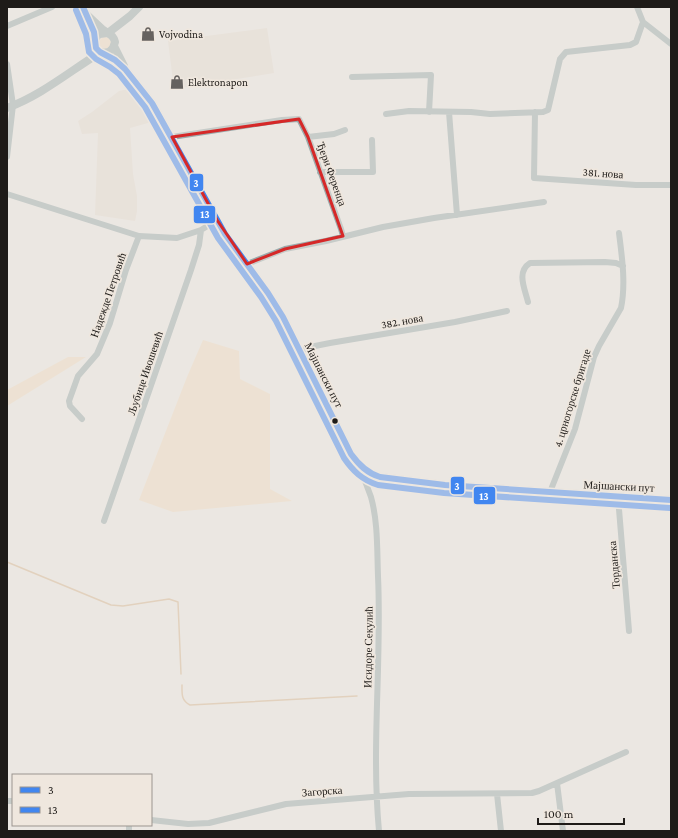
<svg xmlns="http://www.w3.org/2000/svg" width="678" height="838" viewBox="0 0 678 838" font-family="'Crimson Pro',serif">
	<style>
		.built { fill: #e5dbd1 }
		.green { fill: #f0dac1 }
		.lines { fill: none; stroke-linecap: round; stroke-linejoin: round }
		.stream { stroke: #d7b792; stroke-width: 1.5 }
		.minor { stroke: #9baaab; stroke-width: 6 }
		.tertiary { stroke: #9baaab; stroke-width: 8 }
		.bus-1-casing { stroke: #efe7de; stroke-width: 9 }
		.bus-2-casing { stroke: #efe7de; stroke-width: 9 }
		.bus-1 { stroke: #4186f0; stroke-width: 6 }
		.bus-2 { stroke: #4186f0; stroke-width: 6 }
		.marked { fill: none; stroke: #d62828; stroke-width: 3; stroke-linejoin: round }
		.bus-dot { fill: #1e1b18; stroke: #efe7de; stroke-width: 1.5 }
		.labels { text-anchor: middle; stroke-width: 3.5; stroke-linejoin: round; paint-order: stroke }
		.poi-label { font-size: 11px; fill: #1e1b18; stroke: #efe7de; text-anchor: start }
		.street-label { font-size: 11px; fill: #1e1b18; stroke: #efe7de }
		.line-badge { stroke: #efe7de; stroke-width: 1.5 }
		.badge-label { font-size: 11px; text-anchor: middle; font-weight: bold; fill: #fff }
	</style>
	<rect width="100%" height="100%" fill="#ebe7e2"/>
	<path class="built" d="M267,28L274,73L174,89L168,41Z
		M134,88L155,121L130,128L133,174L137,196V211L135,221L95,215L98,133L82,134L78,121L92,112L119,91Z"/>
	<path class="green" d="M99 43a6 6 0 1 1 12 0a6 6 0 1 1-12 0Z
		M203,340L239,351L240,379L270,394V489L292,501L173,512L139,500L187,377Z
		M68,357H86L7,406V390Z"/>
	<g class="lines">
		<path class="stream" d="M7,562L111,605L123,606L169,599L178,602L181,674
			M182,685C182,694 181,700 190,705L357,696"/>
		<path class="minor" d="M637,7L643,22L671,44
			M7,26L52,7
			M7,64L13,105L7,157
			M352,77L431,75L429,112
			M449,112L457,215
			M535,112L534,178L636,185H671
			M386,114L409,111L471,112L490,114L543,112L548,110L560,59L566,52L630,45L636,42L643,22
			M172,137L282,120L299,119L308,137L341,229L343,236
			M308,137L334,134L345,130
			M320,172H373L372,140
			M7,194L139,236L177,238L201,230L217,220
			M247,264L285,249L326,241L383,227L434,218L544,202
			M528,302C525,289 516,272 530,263L605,262L616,263L623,266
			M300,351L310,347L330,343L455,322L507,311
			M82,419L70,406L69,401L78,376L97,354L110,323L126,270L139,236
			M359,465C363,476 367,486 371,497C378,522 377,550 378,576C382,661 371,746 379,831
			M550,492L575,429L594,357L599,346L621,308C626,284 622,257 619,233
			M618,497L629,631
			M104,521L191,270L199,245L201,230
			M557,783L563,831
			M497,794L501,831
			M7,801H13
			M151,820L188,824L209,823L286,804L409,794L532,793L539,791L626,752
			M129,831V825"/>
		<path class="tertiary" d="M83,7L91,25L95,38
			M87,15L102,29L112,36L114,39L115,42L113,48L109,52L103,53
			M107,33L100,34L97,36L94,42L96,48L100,52L115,60L125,69L152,103L217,220L225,234L268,293L283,317L351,454C359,466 366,474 380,477L445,485L671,500
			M108,33L130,16L139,7
			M114,46L124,66
			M7,108C42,95 70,71 101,52"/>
		<defs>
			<path id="bus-1" d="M83,7L94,32L96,48L100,52L115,60L125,69L152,103L225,234L268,293L283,317L351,454C359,465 367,473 380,477L445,485L671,500"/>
			<path id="bus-2" d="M76,10L86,34L89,52L96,59L110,67L119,74L145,107L218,238L261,297L276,321L344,458C353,471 362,480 378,485L444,493L670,508"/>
		</defs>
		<use href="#bus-1" class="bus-1-casing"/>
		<use href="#bus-2" class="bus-2-casing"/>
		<use href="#bus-1" class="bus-1"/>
		<use href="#bus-2" class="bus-2"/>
	</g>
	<path d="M0 0H678V838H0ZM299,119L308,137L343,236L285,249L247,264L217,220L172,137Z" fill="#ebe7e2" fill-opacity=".55" fill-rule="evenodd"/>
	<path class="marked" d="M299,119L308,137L343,236L285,249L247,264L217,220L172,137Z"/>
	<defs>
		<symbol id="shop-bare" viewBox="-9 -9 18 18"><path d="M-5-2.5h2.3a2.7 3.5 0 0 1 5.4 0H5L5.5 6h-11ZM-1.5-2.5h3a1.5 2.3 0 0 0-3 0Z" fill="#66625f" stroke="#efe7de" stroke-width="2.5" paint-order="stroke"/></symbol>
	</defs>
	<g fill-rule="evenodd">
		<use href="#shop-bare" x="138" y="24" width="20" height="20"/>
		<use href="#shop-bare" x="167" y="72" width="20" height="20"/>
	</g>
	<circle class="bus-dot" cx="335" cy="421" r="3.5"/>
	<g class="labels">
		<g class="poi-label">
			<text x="159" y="38">Vojvodina</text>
			<text x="188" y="86">Elektronapon</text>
		</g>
		<g class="street-label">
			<text transform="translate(603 173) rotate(4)" y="4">381. нова</text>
			<text transform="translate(332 174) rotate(70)" y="4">Ђери Ференца</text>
			<text transform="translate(108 295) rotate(-71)" y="4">Надежде Петровић</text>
			<text transform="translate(402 321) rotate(-10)" y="4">382. нова</text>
			<text transform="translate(145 373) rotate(-71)" y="4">Љубице Ивошевић</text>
			<text transform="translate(324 375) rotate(63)" y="4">Мајшански пут</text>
			<text transform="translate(572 398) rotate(-73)" y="4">4. црногорске бригаде</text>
			<text transform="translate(619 486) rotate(3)" y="4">Мајшански пут</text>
			<text transform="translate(614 565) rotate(-95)" y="4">Торданска</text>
			<text transform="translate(368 647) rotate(-89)" y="4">Исидоре Секулић</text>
			<text transform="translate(322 791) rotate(-4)" y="4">Загорска</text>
		</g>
	</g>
	<g class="line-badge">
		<rect x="189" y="173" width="15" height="19" rx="4" fill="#4186f0"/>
		<rect x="193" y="205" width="23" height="19" rx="4" fill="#4186f0"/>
		<rect x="450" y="476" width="15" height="19" rx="4" fill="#4186f0"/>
		<rect x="473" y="486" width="23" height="19" rx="4" fill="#4186f0"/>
	</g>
	<g class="badge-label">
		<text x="196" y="187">3</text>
		<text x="205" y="218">13</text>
		<text x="457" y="490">3</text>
		<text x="484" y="500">13</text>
	</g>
	<rect width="678" height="838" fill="none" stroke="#1e1b18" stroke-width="16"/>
	<rect x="12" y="774" width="140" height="52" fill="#efe7de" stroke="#9b958f"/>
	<rect x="20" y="787" width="20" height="6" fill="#4186f0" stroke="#9b958f"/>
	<text x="48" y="794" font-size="12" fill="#1e1b18">3</text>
	<rect x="20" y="807" width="20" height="6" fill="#4186f0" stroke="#9b958f"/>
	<text x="48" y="814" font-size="12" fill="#1e1b18">13</text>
	<path d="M538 818v6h86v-6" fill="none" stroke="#1e1b18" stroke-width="2"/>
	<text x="544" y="818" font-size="12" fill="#1e1b18" stroke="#efe7de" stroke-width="3" paint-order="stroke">100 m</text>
</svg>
